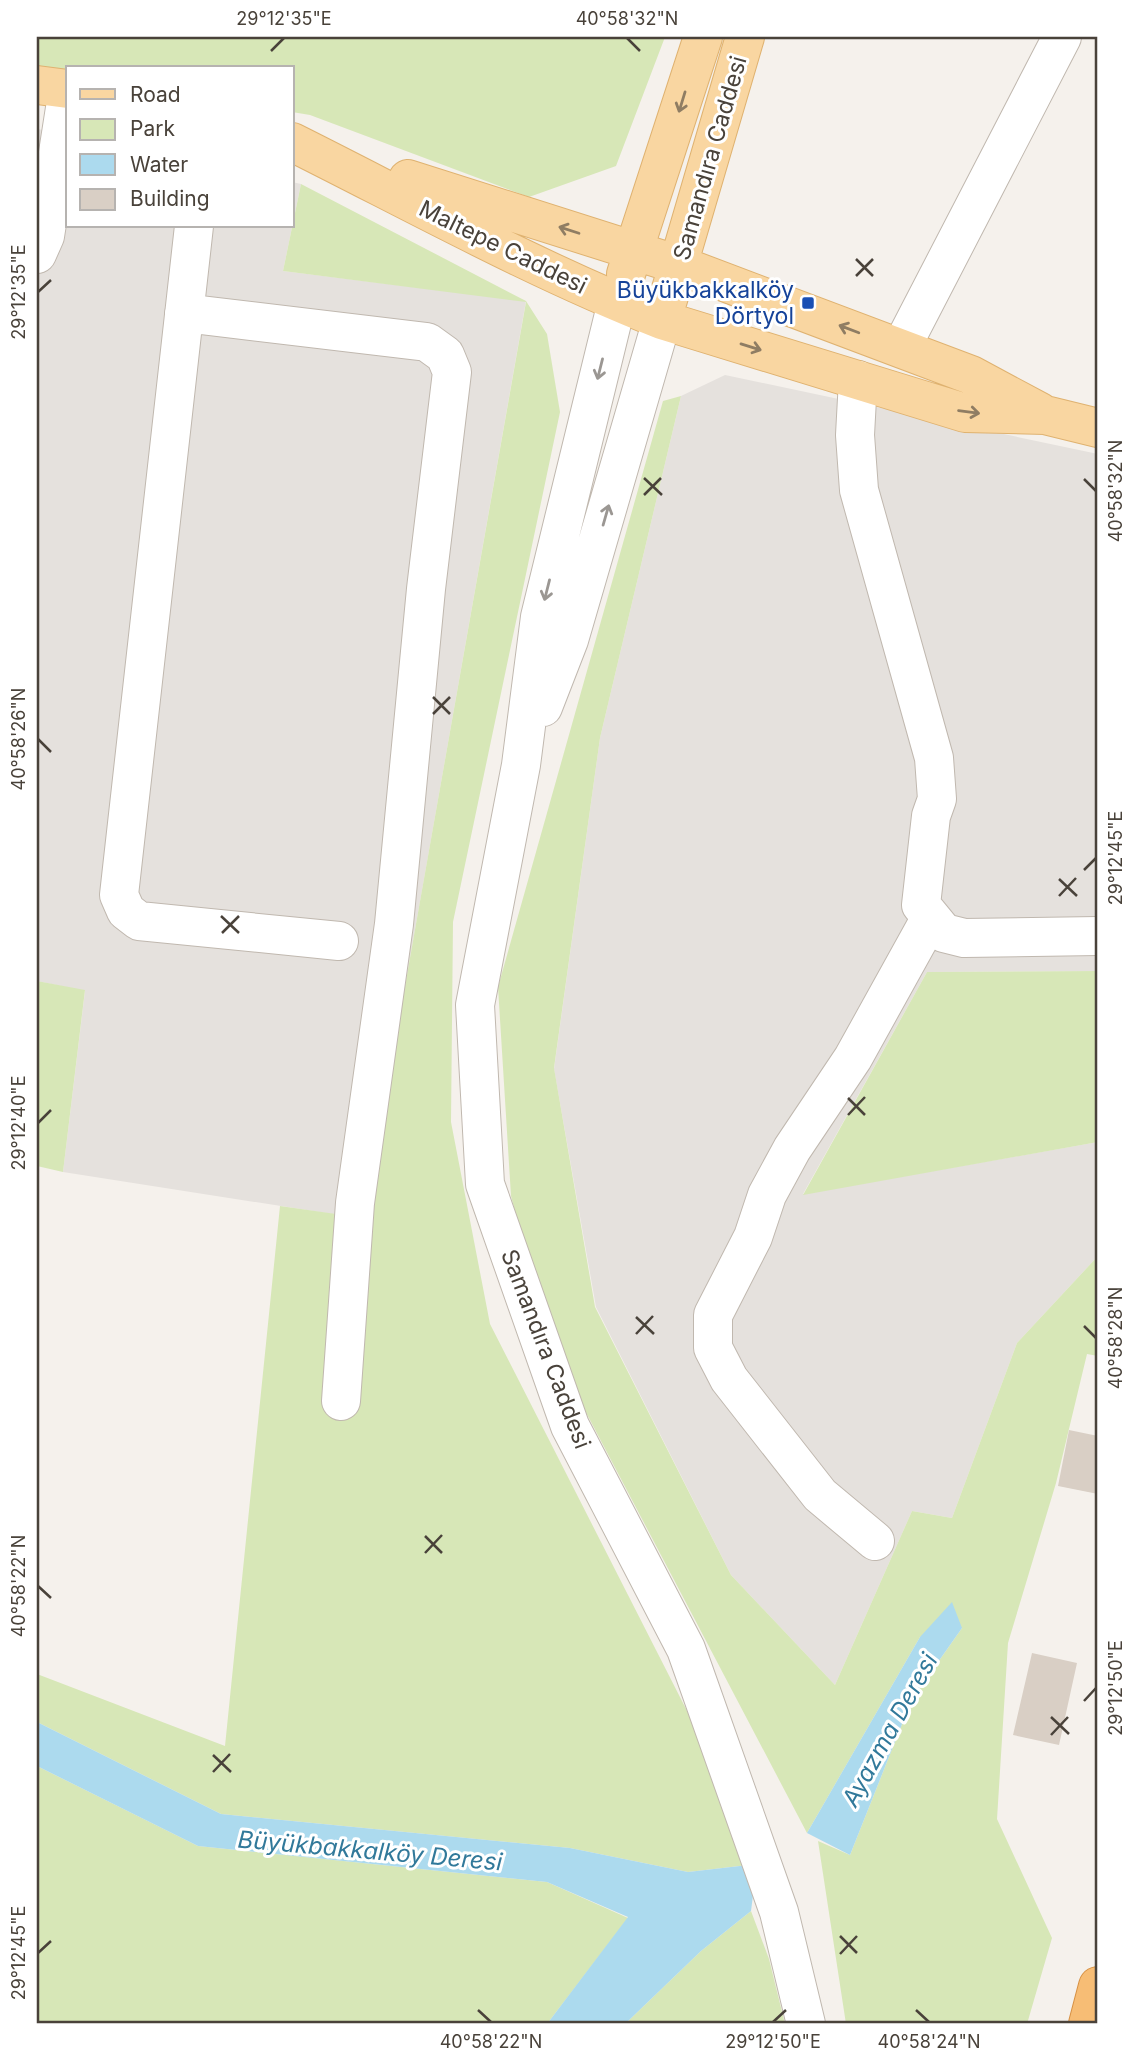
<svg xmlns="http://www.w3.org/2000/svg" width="1135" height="2061" viewBox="0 0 1135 2061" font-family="Inter,sans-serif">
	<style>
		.industrial { fill: #e5e1dd }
		.green { fill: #d7e7b7 }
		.water { fill: #acdaee }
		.building { fill: #d9cfc5 }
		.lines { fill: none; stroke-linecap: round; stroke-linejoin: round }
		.minor-casing { stroke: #c0b8af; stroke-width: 40 }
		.major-casing { stroke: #dfb270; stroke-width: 40 }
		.highway-casing { stroke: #d79144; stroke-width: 40 }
		.minor { stroke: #fff; stroke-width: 38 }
		.major { stroke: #f9d6a1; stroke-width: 38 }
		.highway { stroke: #f7bd75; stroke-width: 38 }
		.oneway { stroke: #8f7d63 }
		.oneway2 { stroke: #9b9793 }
		.ticks { fill: none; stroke: #49423a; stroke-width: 2.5 }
		.transit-dot { fill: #1a4fb4; stroke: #fff; stroke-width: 2.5 }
		.labels { text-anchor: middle; stroke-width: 6; stroke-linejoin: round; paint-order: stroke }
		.street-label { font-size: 23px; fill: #49423a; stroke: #fff }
		.transit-label { font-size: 23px; fill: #164399; stroke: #fff; text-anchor: end }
		.water-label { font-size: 24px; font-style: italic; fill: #31799a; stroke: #fff }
		.neatline { fill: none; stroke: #49423a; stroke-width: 2.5 }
		.ticks-label { font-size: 18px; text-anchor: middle; fill: #49423a }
	</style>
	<rect width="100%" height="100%" fill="#f5f1ec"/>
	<path class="industrial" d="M37,129L68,134V226H292V182L301,184L283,271L526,301L364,1219L63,1172L85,991L37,981Z
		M725,375L1098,454V971L927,972L803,1194L1098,1142V1256L1017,1343L952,1518L912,1511L835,1685L731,1575L596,1307L554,1069L600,738L681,396Z"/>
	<path class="green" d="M37,37H665L616,166L529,197L310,115L292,112V68H68V72L37,67Z
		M301,184L526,301L547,334L560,412L453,922L451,1122L490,1324L711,1758L757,1864L688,1872L570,1848L221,1814L37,1722V1674L225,1746L280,1206L364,1218L526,302L283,271Z
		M681,396L600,738L554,1068L595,1307L731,1575L835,1685L912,1511L952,1518L1017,1343L1098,1256V1356L1087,1354L1056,1483L1008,1643L997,1819L1052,1938L1027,2024H846L818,1841L850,1855L912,1699L962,1628L920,1637L807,1833L549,1342L511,1196L498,987L663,401Z
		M1098,971V1142L803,1195L927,972Z
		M37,981L85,990L63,1172L37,1166Z
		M37,1766L198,1846L547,1882L628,1918L547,2024H37Z
		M751,1911L769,1959L785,2024H625L701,1951Z"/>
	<path class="water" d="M952,1602L962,1628L912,1699L850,1855L807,1833L920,1637Z
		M37,1722L221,1814L570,1848L688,1872L757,1864L751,1911L701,1951L625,2024H547L628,1917L547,1882L198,1846L37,1766Z"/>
	<path class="building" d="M1069,1430L1098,1436V1494L1058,1486Z
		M1032,1653L1077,1663L1059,1745L1013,1735Z"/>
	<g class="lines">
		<defs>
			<path id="minor" d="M194,226L119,895L126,911L139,921L339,941
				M37,254L45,236L68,89
				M617,302L540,617L521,765L475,1005L485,1184L570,1426L686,1649L779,1912L806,2024
				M184,313L427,342L445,355L452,372L426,589L394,924L355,1203L341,1401
				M901,348L1062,37
				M858,380L855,435L859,490L934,758L937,799L931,816L921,905L944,933L964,938L1098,936
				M543,707L569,640L662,320
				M875,1541L820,1495L729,1379L713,1348V1315L753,1237L767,1195L792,1149L853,1058L930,919"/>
			<path id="major" d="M37,85L68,89
				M292,142C414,203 535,270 662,320L965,413L1045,415L1098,428
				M408,179L679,265L971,375L1040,412
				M626,274L703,37
				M662,320L745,37"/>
			<path id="highway" d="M1088,2024L1098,1986"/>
		</defs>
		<use href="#minor" class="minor-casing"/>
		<use href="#major" class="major-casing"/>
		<use href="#highway" class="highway-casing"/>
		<use href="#minor" class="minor"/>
		<use href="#major" class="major"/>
		<use href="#highway" class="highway"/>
	</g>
	<defs><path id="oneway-shaft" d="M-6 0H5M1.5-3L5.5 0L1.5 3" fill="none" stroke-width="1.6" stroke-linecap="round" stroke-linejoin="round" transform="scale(1.75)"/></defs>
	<g class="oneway">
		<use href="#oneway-shaft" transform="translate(682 102) rotate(107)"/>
		<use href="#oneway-shaft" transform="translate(569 230) rotate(-162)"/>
		<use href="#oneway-shaft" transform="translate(849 329) rotate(-159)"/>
		<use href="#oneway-shaft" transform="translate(751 347) rotate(17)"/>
		<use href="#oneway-shaft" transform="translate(969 412) rotate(7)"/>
	</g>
	<g class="oneway2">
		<use href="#oneway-shaft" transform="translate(600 369) rotate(104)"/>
		<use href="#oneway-shaft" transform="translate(606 515) rotate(-74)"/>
		<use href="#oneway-shaft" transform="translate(547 590) rotate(104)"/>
	</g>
	<path class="ticks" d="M627,38L640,51M271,51L284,38M856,259L873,276M856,276L873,259M38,292L51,280M644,478L662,495M1084,479L1096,491M644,495L661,478M433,697L450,714M433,714L450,697M38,739L51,752M1084,870L1096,858M1059,879L1077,896M1059,896L1076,878M221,916L239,933M222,933L239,916M848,1098L865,1115M848,1115L865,1097M38,1123L51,1110M636,1317L654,1334M1084,1326L1096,1338M636,1334L653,1316M425,1536L442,1553M425,1553L442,1535M38,1586L51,1598M1084,1701L1096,1688M1051,1717L1069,1734M1051,1735L1068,1717M213,1755L231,1772M213,1772L230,1754M840,1936L857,1953M38,1953L51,1941M840,1954L857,1936M478,2010L491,2022M916,2010L929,2022M773,2022L786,2010"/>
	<rect class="transit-dot" x="801" y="296" width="14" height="14" rx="3.5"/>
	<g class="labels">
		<g class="street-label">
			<text transform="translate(710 158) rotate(-74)" y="8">Samandıra Caddesi</text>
			<text transform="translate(503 247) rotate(26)" y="8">Maltepe Caddesi</text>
			<text transform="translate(546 1349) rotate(69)" y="8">Samandıra Caddesi</text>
		</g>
		<g class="transit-label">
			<text x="794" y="298">Büyükbakkalköy<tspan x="794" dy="26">Dörtyol</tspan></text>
		</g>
		<g class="water-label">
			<text transform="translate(890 1730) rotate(-61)" y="8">Ayazma Deresi</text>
			<text transform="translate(370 1851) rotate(5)" y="8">Büyükbakkalköy Deresi</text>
		</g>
	</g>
	<rect width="1135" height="2061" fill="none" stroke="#ffffff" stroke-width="77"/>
	<rect x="66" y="66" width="228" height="161" fill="#ffffff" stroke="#b6b3b0" stroke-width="2"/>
	<rect x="80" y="89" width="35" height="10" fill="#f9d6a1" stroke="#b6b3b0" stroke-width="2"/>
	<text x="130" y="102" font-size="21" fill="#49423a">Road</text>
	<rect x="80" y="119" width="35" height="21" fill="#d7e7b7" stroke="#b6b3b0" stroke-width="2"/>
	<text x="130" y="136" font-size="21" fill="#49423a">Park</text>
	<rect x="80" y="154" width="35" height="21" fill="#acdaee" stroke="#b6b3b0" stroke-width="2"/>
	<text x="130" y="172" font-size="21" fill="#49423a">Water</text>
	<rect x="80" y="189" width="35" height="21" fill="#d9cfc5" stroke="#b6b3b0" stroke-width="2"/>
	<text x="130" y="206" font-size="21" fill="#49423a">Building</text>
	<rect x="38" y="38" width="1058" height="1984" class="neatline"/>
	<g class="ticks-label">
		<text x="284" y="25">29°12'35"E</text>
		<text x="627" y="25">40°58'32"N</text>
		<text transform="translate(19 292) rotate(-90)" y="6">29°12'35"E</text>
		<text transform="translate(1116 491) rotate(-90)" y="6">40°58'32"N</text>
		<text transform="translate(19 739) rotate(-90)" y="6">40°58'26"N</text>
		<text transform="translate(1116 858) rotate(-90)" y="6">29°12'45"E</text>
		<text transform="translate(19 1123) rotate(-90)" y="6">29°12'40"E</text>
		<text transform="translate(1116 1338) rotate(-90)" y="6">40°58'28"N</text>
		<text transform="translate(19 1586) rotate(-90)" y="6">40°58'22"N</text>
		<text transform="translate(1116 1688) rotate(-90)" y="6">29°12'50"E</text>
		<text transform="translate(19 1953) rotate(-90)" y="6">29°12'45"E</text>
		<text x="491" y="2048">40°58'22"N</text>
		<text x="773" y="2048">29°12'50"E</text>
		<text x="929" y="2048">40°58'24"N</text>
	</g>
</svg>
